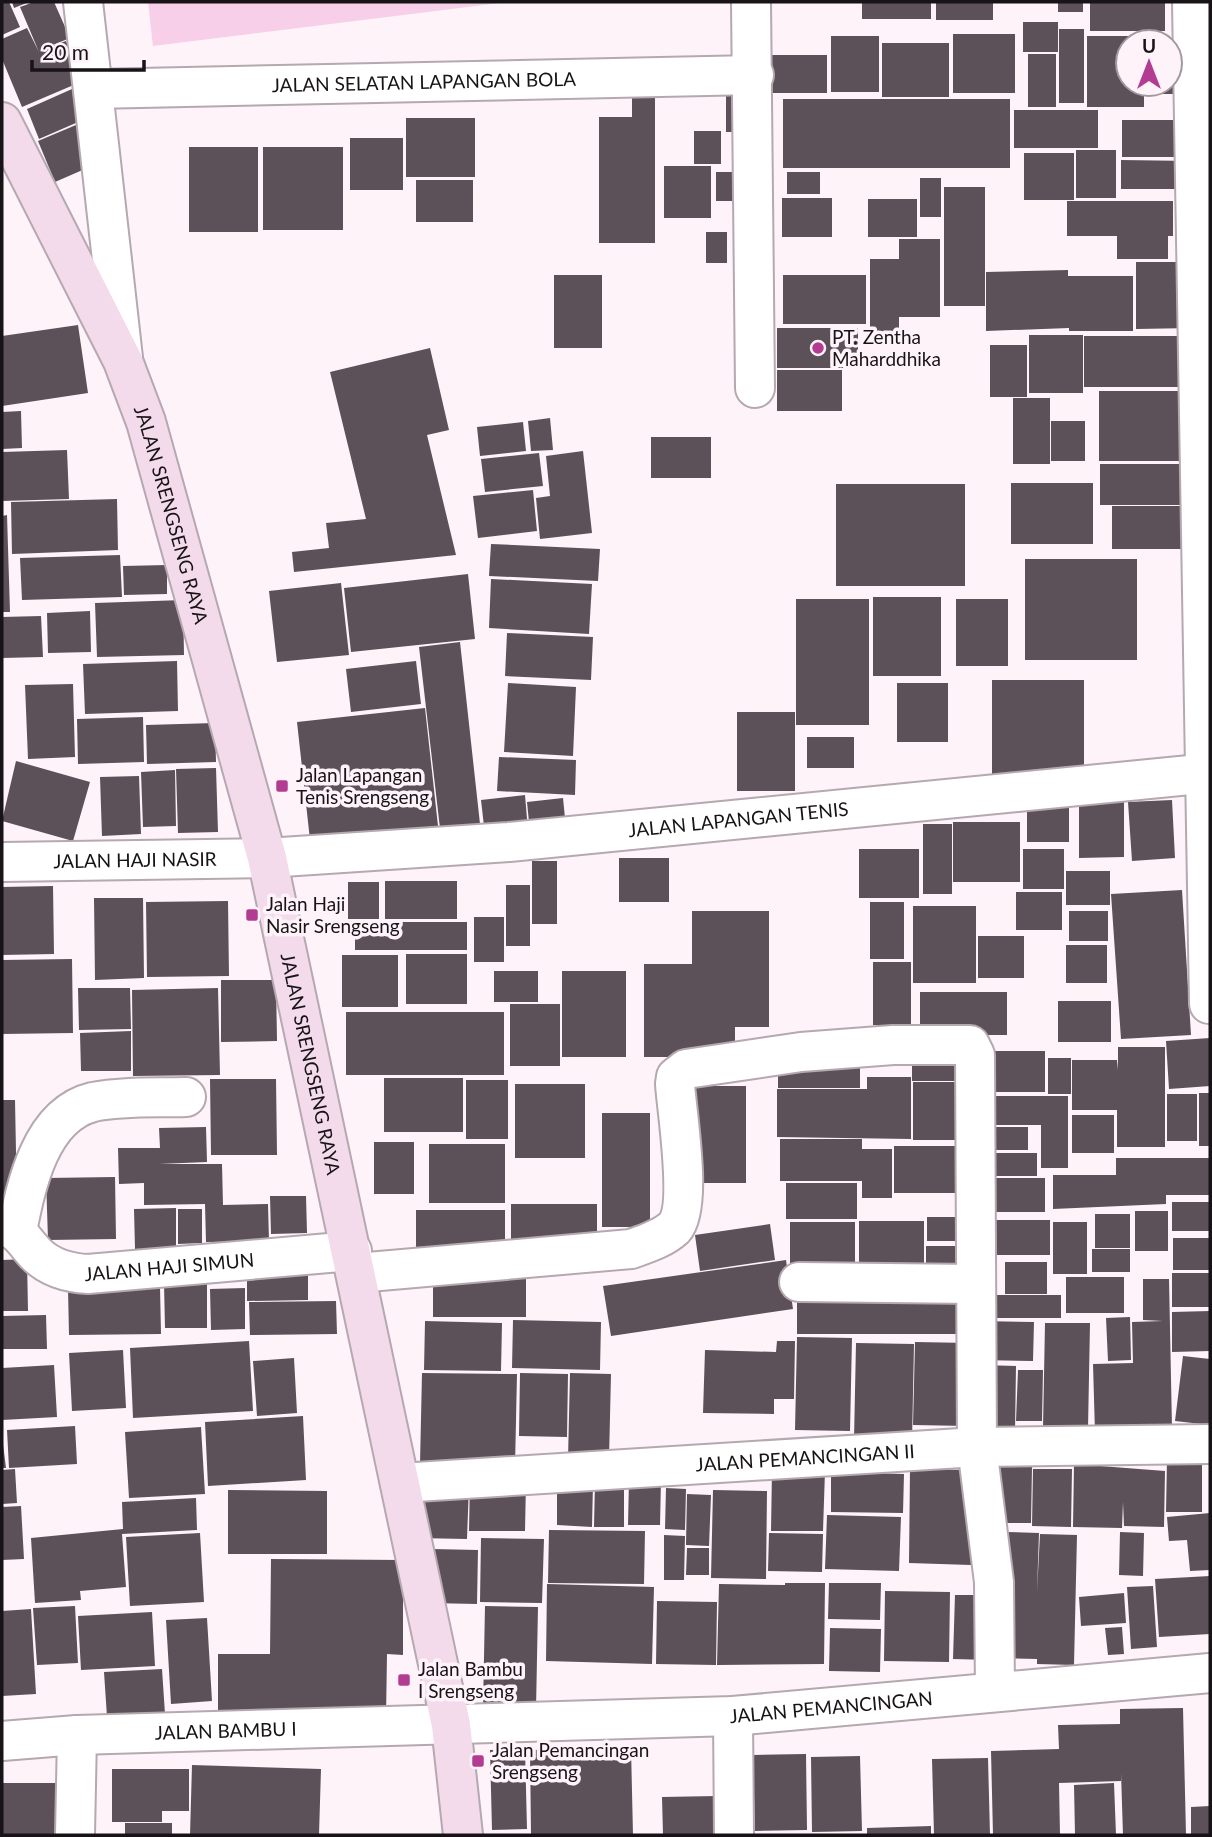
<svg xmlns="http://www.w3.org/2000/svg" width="1212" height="1837" viewBox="0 0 1212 1837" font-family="Lato,sans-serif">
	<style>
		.green { fill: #f7cfe8 }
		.building { fill: #5c5158 }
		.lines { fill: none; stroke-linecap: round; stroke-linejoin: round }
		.street-casing { stroke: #b5a8b0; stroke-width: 42 }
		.secondary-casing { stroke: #b5a8b0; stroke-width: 42 }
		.street { stroke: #fff; stroke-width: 38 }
		.secondary { stroke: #f3dbeb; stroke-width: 38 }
		.poi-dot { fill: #b33c93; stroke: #fdf3f9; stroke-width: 2.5 }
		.labels { text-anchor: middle; stroke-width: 7; stroke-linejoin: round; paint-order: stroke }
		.street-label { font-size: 19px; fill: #171316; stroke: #fdf3f9 }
		.poi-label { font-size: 19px; fill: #171316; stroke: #fdf3f9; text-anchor: start }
	</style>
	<rect width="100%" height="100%" fill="#fdf3f9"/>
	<path class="green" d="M148,2H508L153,46Z"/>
	<path class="building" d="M2,2H9L20,27L2,35Z
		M12,2H29L14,8Z
		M34,2H54L70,38L43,49L66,41L83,81L22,107L2,59V39L27,28L39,52L20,7Z
		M862,2H931V19H862Z
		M936,2H993V20H936Z
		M1058,2H1083V12H1058Z
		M1090,2H1165V31H1090Z
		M1023,22H1058V52H1023Z
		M1059,29H1084V103H1059Z
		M953,34H1015V93H953Z
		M831,36H879V92H831Z
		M1087,36H1144V42H1128V84H1170V46H1173V94H1144V107H1087Z
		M882,43H949V97H882Z
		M1028,54H1056V107H1028Z
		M769,55H827V93H769Z
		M72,89L85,119L39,139L27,109Z
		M632,89H655V243H599V117H632Z
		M726,90H748V132H726Z
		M783,99H1010V168H783Z
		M1014,110H1098V148H1014Z
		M406,118H475V177H406Z
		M1122,120H1177V157H1122Z
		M76,125L94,165L55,182L38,141Z
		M694,131H721V164H694Z
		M350,138H403V190H350Z
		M189,147H258V232H189Z
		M263,147H343V230H263Z
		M1076,150H1116V198H1076Z
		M1024,153H1074V200H1024Z
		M1121,160L1192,161L1191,189H1121Z
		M664,166H711V218H664Z
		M716,172H742V201H716Z
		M787,172H820V194H787Z
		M920,178H941V217H920Z
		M416,180H473V222H416Z
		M944,187H985V306H944Z
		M782,198H832V237H782Z
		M868,199H917V237H868Z
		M1067,201H1173V236H1168V259H1117V236H1067Z
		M706,232H727V263H706Z
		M899,239H940V317H899V337H870V259H899Z
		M1136,262H1192L1193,328L1136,329Z
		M1068,270V276H1133V331H1069V328L986,331V272Z
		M554,275H602V348H554Z
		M783,275H866V324H783Z
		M78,325L88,393L2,406V336Z
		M777,328H858V368H777Z
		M1029,335H1083V393H1029Z
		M1084,336H1189V387H1084Z
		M990,345H1027V397H990Z
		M430,348L449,430L427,435L456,555L294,572L292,552L329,548L326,523L366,519L330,372Z
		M777,370H842V411H777Z
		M1099,391H1189V461H1099Z
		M1013,398H1050V464H1013Z
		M21,411L22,448L2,449V412Z
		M550,418L553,450L531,451L528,421Z
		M1051,421H1085V461H1051Z
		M523,422L526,451L480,456L477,427Z
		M651,437H711V478H651Z
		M67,450L69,499L2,501V452Z
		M583,451L592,533L540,539L536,498L550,496L546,456Z
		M539,453L543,486L485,492L481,459Z
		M1100,464H1188V505H1100Z
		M1011,483H1093V544H1011Z
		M836,484H965V586H836Z
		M533,490L537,531L478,538L473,496Z
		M117,499L118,550L12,554L11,502Z
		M1112,506H1183V549H1112Z
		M7,515L10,612H2V516Z
		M491,544L600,549L598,581L489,576Z
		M120,555L122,597L22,600L20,558Z
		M1025,559H1137V660H1025Z
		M167,565V594L124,595L123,566Z
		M468,574L475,639L351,652L344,588Z
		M491,579L592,584L589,634L489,628Z
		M341,583L349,655L277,662L269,591Z
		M873,597H941V676H873Z
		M796,599H869V725H796Z
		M956,599H1008V666H956Z
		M183,600L184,655L97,657L95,603Z
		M90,611L91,652L48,653L47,613Z
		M41,616L43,657L2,658V617Z
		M507,633L593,637L591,680L505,676Z
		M460,642L481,833L441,837L419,647Z
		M177,661L178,711L85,714L83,664Z
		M416,661L421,704L351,712L346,669Z
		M992,680H1084V775H992Z
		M508,683L576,687L573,756L504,752Z
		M897,683H948V742H897Z
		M73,684L75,757L28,759L25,685Z
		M425,708L438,826L310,840L297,722Z
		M737,712H795V791H737Z
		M143,717L144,762L78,764L77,719Z
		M215,723L216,762L147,764L146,725Z
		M807,737H854V768H807Z
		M499,757L576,760L575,795L497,791Z
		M16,761L90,782L73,841L2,821Z
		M216,768L218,832L178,833L176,769Z
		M175,770L176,826L143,827L141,772Z
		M139,776L141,834L102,836L100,777Z
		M1027,794H1069V842H1027Z
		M1079,794H1124V857L1079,858Z
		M525,795L528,831L485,835L481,800Z
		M563,798L566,828L530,832L527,802Z
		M1172,800L1175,858L1132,861L1128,802Z
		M953,822H1020V882H953Z
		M923,824H952V894H923Z
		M859,849H919V898H859Z
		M1023,849H1064V889H1023Z
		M619,858H669V902H619Z
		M532,861H557V924H532Z
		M1066,871H1110V905H1066Z
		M385,881H457V919H385Z
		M348,882H379V919H348Z
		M506,885H530V946H506Z
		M53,886L54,954L2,955V887Z
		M1182,890L1191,1035L1121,1039L1111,894Z
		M1016,892H1062V930H1016Z
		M94,898H143L144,978L95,980Z
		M228,901L229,976L147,977L146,902Z
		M870,902H904V959H870Z
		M913,906H976V983H913Z
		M692,911H769V1027H735V1057H644V964H692Z
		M1069,911H1108V941H1069Z
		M474,917H504V962H474Z
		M355,922H467V950H355Z
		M978,936H1024V978H978Z
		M1066,945H1107V983H1066Z
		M406,954H467V1004H406Z
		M342,955H398V1007H342Z
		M72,959L73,1033L2,1034V960Z
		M873,962H911V1025H873Z
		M494,971H538V1002H494Z
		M562,971H626V1057H562Z
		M221,980H276L277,1041L221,1042Z
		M78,988H130L131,1029L79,1030Z
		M218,988L220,1075L133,1076L132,990Z
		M920,992H1007V1035H920Z
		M1058,1001H1111V1042H1058Z
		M510,1004H560V1066H510Z
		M346,1012H504V1075H346Z
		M131,1031V1071H81L80,1033Z
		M1210,1038V1086L1169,1089L1166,1041Z
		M1118,1047H1165V1147H1117V1110H1072V1060H1117L1118,1070Z
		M912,1048H970V1081H912Z
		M990,1051H1045V1092H990Z
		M778,1057H860V1088H778Z
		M1048,1058H1071V1094H1048Z
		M867,1077H911V1139L777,1137V1089H867Z
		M384,1078H463V1132H384Z
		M210,1079H276L277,1155H211Z
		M466,1080H508V1139H466Z
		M913,1082H970V1140H913Z
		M515,1084H585V1158H515Z
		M696,1086H746V1183H696Z
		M1199,1093H1210V1146H1199Z
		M1167,1094H1197V1141H1167Z
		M983,1096H1068V1168H1041V1125H983Z
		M2,1100H15L17,1205H2Z
		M602,1113H650V1227H602Z
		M1072,1115H1114V1153H1072Z
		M206,1127L207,1162L159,1164H222L223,1205L268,1204L269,1241L206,1242L205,1204L144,1205V1183L119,1184L118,1148H160L159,1128Z
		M992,1127H1028V1150H992Z
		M780,1139H862V1149H892V1198H862V1181H780Z
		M374,1142H414V1194H374Z
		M429,1144H505V1203H429Z
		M894,1146H970V1193H894Z
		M993,1153H1037V1176H993Z
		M1116,1158H1210V1195H1166V1204L1053,1209V1175H1116Z
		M115,1177L116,1239L48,1240L46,1178Z
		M990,1178H1045V1212H990Z
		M786,1183H857V1219H786Z
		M270,1196H306L307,1233L271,1234Z
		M1172,1202H1210V1231H1172Z
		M511,1204H597V1249H511Z
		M176,1208V1248L135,1249L134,1209Z
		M178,1209H202V1243L178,1244Z
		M416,1210H505V1256H416Z
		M1135,1211H1168V1251H1135Z
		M1095,1214H1130V1248H1095Z
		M927,1217H968V1241H927Z
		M994,1220H1050V1255H994Z
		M859,1221H924V1280H859Z
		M790,1222H855V1276H790Z
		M1053,1222H1087V1274H1053Z
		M770,1224L775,1260L700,1271L695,1235Z
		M1173,1238H1210V1270H1173Z
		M926,1246H973V1280H926Z
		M1092,1249H1130V1272H1092Z
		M27,1259L28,1311H2V1260Z
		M786,1260L793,1309L611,1336L603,1286Z
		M1005,1262H1047V1294H1005Z
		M247,1272H308V1300L247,1301Z
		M1172,1273H1210V1307H1172Z
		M433,1277H526V1317H433Z
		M1066,1277H1124V1313H1066Z
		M1143,1279H1169L1172,1428L1095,1433L1093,1364L1133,1363L1132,1322L1163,1321L1143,1320Z
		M207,1283V1328H165L164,1284Z
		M160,1287L161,1334L69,1335L68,1289Z
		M245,1288V1329L211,1330L210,1289Z
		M797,1290H965V1334H797Z
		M991,1295H1061V1318H991Z
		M336,1301L337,1334L250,1335L249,1302Z
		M1210,1311V1351L1172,1352V1312Z
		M46,1315L47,1349H2V1316Z
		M1130,1317L1131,1360L1108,1361L1106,1318Z
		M513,1320L601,1322L600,1370L512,1368Z
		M425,1321L502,1323L501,1371L424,1370Z
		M979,1321L1034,1322L1033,1361L978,1360Z
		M1045,1323H1090L1088,1429L1043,1428Z
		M797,1337L852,1338L850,1431L795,1430Z
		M249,1341L253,1411L133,1418L130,1348Z
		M777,1341H795L794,1399H774V1414L703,1413L705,1350L776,1352Z
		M915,1342L970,1343L968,1426L913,1425Z
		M856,1343L914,1344L912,1442L854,1440Z
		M123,1350L126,1408L72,1411L69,1353Z
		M1183,1356L1210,1359V1425L1175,1421Z
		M294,1358L297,1413L257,1416L253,1361Z
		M54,1365L57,1417L2,1420V1368Z
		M981,1365L1016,1366L1015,1432L979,1431Z
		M1018,1370H1043L1042,1421H1016Z
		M422,1373L517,1374L515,1466L420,1464Z
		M520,1373L568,1374L567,1437L519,1436Z
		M570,1373L611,1374L609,1459H568Z
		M303,1416L306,1480L208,1486L205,1422Z
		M75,1426L77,1464L9,1468L7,1430Z
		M201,1427L205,1494L129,1498L125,1432Z
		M2,1436L6,1468H2Z
		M1167,1459H1202V1512H1166Z
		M1074,1464L1165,1471L1164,1527L1124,1526L1123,1502L1122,1528L1073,1527Z
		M997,1467H1032L1031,1523H996Z
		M15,1469L17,1503L2,1504V1470Z
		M910,1469L973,1470L971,1565L909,1563Z
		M1033,1469H1072L1071,1527L1032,1526Z
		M772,1470L825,1471L823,1531H771Z
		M831,1472L904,1474L903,1513L831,1512Z
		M629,1479L661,1480L660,1525H628Z
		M470,1480L526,1482L525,1531H469Z
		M557,1482L593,1483L592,1527L557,1525Z
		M595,1482L624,1483V1527H594Z
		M418,1485H469L467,1539L417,1538Z
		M666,1488L686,1489L685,1530L665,1529Z
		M228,1490L327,1491V1554H228Z
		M713,1490L767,1491L766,1579L711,1578Z
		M687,1494L711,1495L709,1546L686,1545Z
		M196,1498L197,1530L122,1534L126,1587L80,1591L81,1600L35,1603L31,1538L123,1529L122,1502Z
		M21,1506L24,1559L2,1560V1507Z
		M1210,1513V1570L1190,1571L1187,1540L1169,1541L1167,1517Z
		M827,1515L901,1517L899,1571L825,1569Z
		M549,1530L645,1531L644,1584L548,1583Z
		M1006,1532L1039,1533L1037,1592L1040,1534L1077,1535L1074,1665L1037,1664V1659L1003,1658Z
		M1120,1532L1144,1533L1143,1576L1119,1575Z
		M200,1533L204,1602L130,1606L126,1537Z
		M769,1533L823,1534L822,1572L768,1571Z
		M664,1535L685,1536L684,1580H664Z
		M481,1538L544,1539L542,1603L480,1602Z
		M687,1548H709V1575H686Z
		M432,1549L478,1550L477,1604L430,1603Z
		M271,1559L403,1560V1655L387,1654L386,1718L218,1717V1654H270Z
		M1210,1576V1634L1159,1637L1155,1579Z
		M785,1583H825L824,1664L717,1665L719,1584L785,1585Z
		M829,1583H881L880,1620L828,1619Z
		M547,1584L654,1587L652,1664L546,1661Z
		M1153,1586L1157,1647L1131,1649L1127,1587Z
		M885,1591L950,1592L949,1662L884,1661Z
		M1124,1593L1126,1623L1081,1626L1079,1597Z
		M955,1595H992L990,1660L953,1659Z
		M657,1601L717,1602L716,1665L656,1664Z
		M75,1606L78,1663L37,1665L33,1608Z
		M485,1606L538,1607L536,1709L483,1708Z
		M31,1609L36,1694L2,1696V1611Z
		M152,1612L155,1666L81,1670L78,1616Z
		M207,1618L212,1701L171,1704L166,1620Z
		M1122,1627L1124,1654L1108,1655L1105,1628Z
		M830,1628L881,1629L880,1672L829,1671Z
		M162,1669L165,1714L107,1717L104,1672Z
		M1183,1708L1186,1835H1123L1121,1773V1781L1059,1783L1060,1835H993L991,1751L1059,1749L1058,1725L1120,1724V1709Z
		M631,1748L633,1835H531L530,1750Z
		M525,1749L527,1829L492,1830L490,1750Z
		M806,1754L807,1830L755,1831L753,1755Z
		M860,1756L862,1831L812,1832L811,1757Z
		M988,1758L990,1835H934L932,1759Z
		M192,1765L321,1769L319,1835H190Z
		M112,1769H189V1811H162V1822H112Z
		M2,1783H56V1835H2Z
		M1114,1783L1116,1835H1075L1074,1785Z
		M717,1796V1835H663L662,1797Z
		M1210,1806V1835H1191V1807Z
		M125,1823H172V1835H125Z
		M931,1826V1835H867V1828Z"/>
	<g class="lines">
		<defs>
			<g id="street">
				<path d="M83,2L123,358"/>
				<path d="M751,2L755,388"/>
				<path d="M1192,2L1209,1004"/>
				<path id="s1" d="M93,89L754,75"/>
				<path id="s2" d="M2,862L267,858L509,842L1210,773"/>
				<path id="s3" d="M2,1225C19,1230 24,1241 36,1254C50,1268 68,1273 88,1274L352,1251"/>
				<path d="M17,1231C26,1186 40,1115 93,1102C123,1096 155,1098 186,1097"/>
				<path d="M357,1273L631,1249C645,1244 662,1239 674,1228C693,1207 677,1114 675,1084L676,1077L686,1069L801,1052L893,1045H970L975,1055L977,1447L994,1582L995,1692"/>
				<path d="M799,1282L976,1284"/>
				<path id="s4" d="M400,1483L977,1447L1210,1444"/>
				<path d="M733,1716L734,1835"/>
				<path id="s5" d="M2,1741L77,1735L733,1716L1210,1673"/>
				<path d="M75,1835L77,1735"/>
			</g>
			<g id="secondary">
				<path id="s6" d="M2,122L123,361L146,422L267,858L451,1725L463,1835"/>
			</g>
		</defs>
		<use href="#street" class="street-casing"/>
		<use href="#secondary" class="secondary-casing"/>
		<use href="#street" class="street"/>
		<use href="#secondary" class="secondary"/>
	</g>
	<g class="poi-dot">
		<circle cx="818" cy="348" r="7"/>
		<rect x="275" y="779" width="14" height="14" rx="3.5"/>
		<rect x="245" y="908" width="14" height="14" rx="3.5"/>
		<rect x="397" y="1673" width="14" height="14" rx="3.5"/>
		<rect x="471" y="1754" width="14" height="14" rx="3.5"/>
	</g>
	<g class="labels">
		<g class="street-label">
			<text dy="7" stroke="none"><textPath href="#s1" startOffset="331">JALAN SELATAN LAPANGAN BOLA</textPath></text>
			<text dy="7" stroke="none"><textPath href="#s6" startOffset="429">JALAN SRENGSENG RAYA</textPath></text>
			<text dy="7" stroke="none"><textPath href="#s2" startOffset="738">JALAN LAPANGAN TENIS</textPath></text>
			<text dy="7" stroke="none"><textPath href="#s2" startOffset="133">JALAN HAJI NASIR</textPath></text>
			<text dy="7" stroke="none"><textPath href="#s6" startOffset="996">JALAN SRENGSENG RAYA</textPath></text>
			<text dy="7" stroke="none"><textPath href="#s3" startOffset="184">JALAN HAJI SIMUN</textPath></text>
			<text dy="7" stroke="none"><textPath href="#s4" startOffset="406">JALAN PEMANCINGAN II</textPath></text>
			<text dy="7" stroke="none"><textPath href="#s5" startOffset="830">JALAN PEMANCINGAN</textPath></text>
			<text dy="7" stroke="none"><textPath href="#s5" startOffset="224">JALAN BAMBU I</textPath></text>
		</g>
		<g class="poi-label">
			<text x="832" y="344">PT. Zentha<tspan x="832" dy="22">Maharddhika</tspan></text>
			<text x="296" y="782">Jalan Lapangan<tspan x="296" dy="22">Tenis Srengseng</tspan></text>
			<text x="266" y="911">Jalan Haji<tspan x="266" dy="22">Nasir Srengseng</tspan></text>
			<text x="418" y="1676">Jalan Bambu<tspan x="418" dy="22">I Srengseng</tspan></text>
			<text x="492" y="1757">Jalan Pemancingan<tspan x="492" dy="22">Srengseng</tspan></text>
		</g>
	</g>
	<rect width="1212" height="1837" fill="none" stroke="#171316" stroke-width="7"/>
	<g transform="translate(1149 63)"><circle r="33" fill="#fdf3f9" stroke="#a1999e" stroke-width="2"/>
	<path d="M0-5L12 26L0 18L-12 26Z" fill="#b33c93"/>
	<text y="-10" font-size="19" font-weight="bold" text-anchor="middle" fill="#171316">U</text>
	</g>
	<path d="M32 60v10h112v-10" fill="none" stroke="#171316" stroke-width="3.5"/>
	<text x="42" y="60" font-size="21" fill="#171316" stroke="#fdf3f9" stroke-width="5" paint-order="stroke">20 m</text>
</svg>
